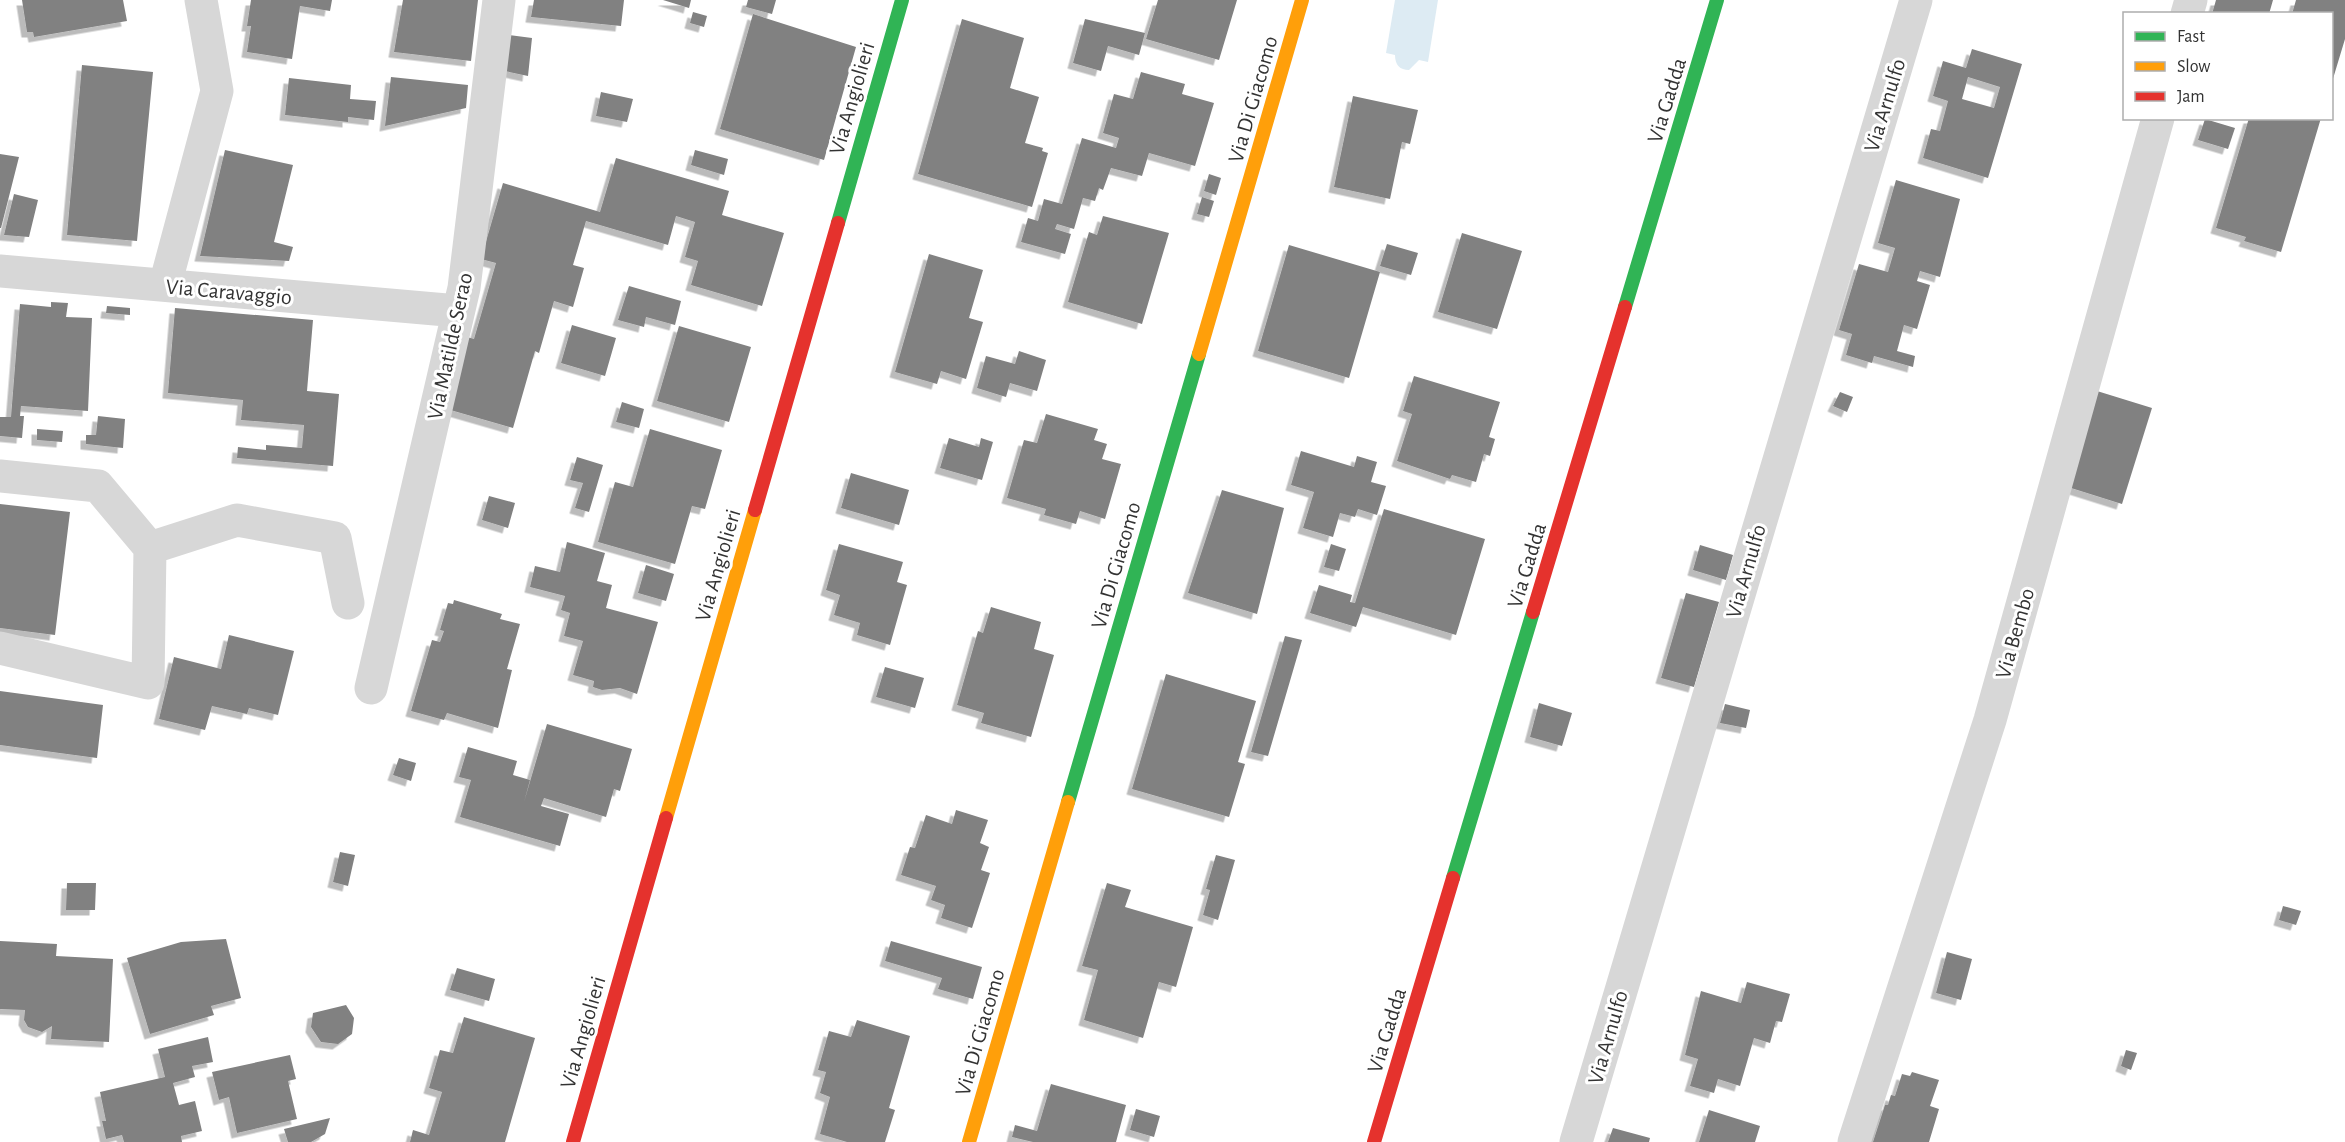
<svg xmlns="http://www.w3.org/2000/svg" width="2345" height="1142" viewBox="0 0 2345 1142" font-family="'Alegreya Sans',sans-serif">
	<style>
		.water { fill: #ddebf3 }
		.building { fill: #818181; fill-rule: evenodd; filter: url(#shadow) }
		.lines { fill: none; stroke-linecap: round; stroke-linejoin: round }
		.street { stroke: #d7d7d7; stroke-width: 33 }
		.fast { stroke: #30b455; stroke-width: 14 }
		.slow { stroke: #ff9f0a; stroke-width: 14 }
		.jam { stroke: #e5322d; stroke-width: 14 }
		.labels { text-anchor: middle; stroke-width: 6; stroke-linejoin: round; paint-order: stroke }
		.street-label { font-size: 22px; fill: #333; stroke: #fff }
	</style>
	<defs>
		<filter id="shadow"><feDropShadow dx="-5.5" dy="5.5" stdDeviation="0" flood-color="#0004"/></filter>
	</defs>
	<rect width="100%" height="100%" fill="#fff"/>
	<path class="water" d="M1395,0H1438L1428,62L1419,60L1409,70C1400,70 1395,65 1395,55L1386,53Z"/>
	<path class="building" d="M22,0H123L127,21L34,37L33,32H27Z
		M251,0H332L330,11L300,6L292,59L247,52L251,26H247Z
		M403,0H478L471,61L394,52Z
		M534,0H624L621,26L531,17Z
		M663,0H691L689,8Z
		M748,0H776L772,14L746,7Z
		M1158,0H1237L1219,60L1146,39Z
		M2216,0H2273L2269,14H2212Z
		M2296,0H2345V39L2332,82V14H2292Z
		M693,12L707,16L704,27L690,23Z
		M753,14L856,47L824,160L720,129Z
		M962,19L1024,38L1010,88L1039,97L1025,143L1043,148L1042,151L1048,153L1032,207L918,174Z
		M1085,19L1145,33L1139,55L1108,46L1101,71L1073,63Z
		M509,35L532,38L528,76L505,71Z
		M1972,49L2022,64L1988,178L1923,158L1931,129L1940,131L1948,101L1933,96L1943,61L1966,68ZM1968,77L2000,87L1994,108L1962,99Z
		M82,65L153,72L137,241L67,235Z
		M1141,72L1185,84L1182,94L1214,103L1195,166L1149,153L1142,176L1111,168L1103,190L1099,188L1095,201L1083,198L1074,229L1057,224L1055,229L1071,234L1065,254L1021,242L1028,218L1038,221L1044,199L1062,204L1082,138L1116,148L1119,138L1103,133L1114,94L1133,99Z
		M391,77L468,85L466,108L385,126Z
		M289,78L351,85L350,99L376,101L374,120L348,117V122L285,115Z
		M601,92L633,99L627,122L596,116Z
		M1353,96L1418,110L1410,144L1402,142L1390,199L1334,187Z
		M2249,118H2321L2281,252L2244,241L2246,237L2216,228Z
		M2205,119L2235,128L2228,149L2198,140Z
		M225,150L293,165L274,242L293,247L289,261L200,256Z
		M695,150L728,159L724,175L691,165Z
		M0,154L19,157L1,228H0Z
		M616,158L729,191L722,215L784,233L762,306L691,285L698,261L685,257L695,222L676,216L668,245L586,221L573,265L584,268L573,307L554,301L539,353L535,351L513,428L447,409L467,337L474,339L496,263L481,259L503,183L600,212Z
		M1209,174L1221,178L1216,195L1204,191Z
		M1896,180L1960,199L1940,277L1920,271L1917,281L1930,285L1917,329L1904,325L1897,351L1915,356L1913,367L1874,356L1872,363L1846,355L1852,334L1839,330L1859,264L1888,272L1895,248L1878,243Z
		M14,194L38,200L29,237L4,235Z
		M1202,197L1214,201L1209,217L1197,214Z
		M1103,216L1169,233L1142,324L1068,302L1089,232L1097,235Z
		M1462,233L1522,251L1497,329L1438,312Z
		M1387,244L1418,253L1411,275L1380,266Z
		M1289,245L1380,272L1349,378L1258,351Z
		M929,254L983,270L969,318L983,322L966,379L941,371L937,384L895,372Z
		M629,286L681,301L675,325L646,317L644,327L618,320Z
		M51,302L68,303L66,317L92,318L88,411L21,406L20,416H24L22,438L0,436V417H11L20,304L51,307Z
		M107,306L130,308V315L106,313Z
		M175,308L313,320L307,391L339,394L333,466L237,458L238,447L266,450V445L302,448L304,425L241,420L243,400L168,393Z
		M572,325L616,338L605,376L561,363Z
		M679,326L751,347L729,422L657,401Z
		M1019,351L1046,360L1037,391L1010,383L1006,397L977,388L986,356L1015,364Z
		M1414,376L1500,402L1489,437L1495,439L1490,456L1484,454L1476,482L1452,475L1450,479L1397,461L1412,414L1403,411Z
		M2097,391L2152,408L2122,504L2068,487Z
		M1840,392L1853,397L1847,412L1833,406Z
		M622,402L644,409L639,428L616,422Z
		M1046,414L1098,429L1094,440L1107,444L1102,459L1121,464L1105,519L1080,511L1076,524L1044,515L1046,509L1007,498L1024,440L1037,443Z
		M98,416L125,419L123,448L86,444V435H96Z
		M37,429L63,431L62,442L37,440Z
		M650,429L722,450L705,509L692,506L675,564L598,542L615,482L633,487Z
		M949,438L979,447L981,438L993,442L982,480L940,468Z
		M1301,451L1354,467L1357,456L1377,462L1371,482L1386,486L1377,515L1358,509L1355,517L1340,513L1333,537L1303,528L1314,492L1291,485Z
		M577,457L603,465L589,512L575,508L583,483L570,480Z
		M851,473L909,490L899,525L841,508Z
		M1222,490L1284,508L1257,614L1188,593Z
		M489,496L515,503L508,528L482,520Z
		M0,504L70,512L55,635L0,628Z
		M1384,509L1485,539L1456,635L1363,607L1356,627L1310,613L1319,585L1352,595L1350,602L1355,603Z
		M567,542L605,553L597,581L612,585L606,608L658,622L637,694L620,688L602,690L593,687L594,681L573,675L583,641L564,636L570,613L561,610L565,596L530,587L535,566L560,572Z
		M839,544L903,562L897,582L907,585L890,645L857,635L860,623L834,615L840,595L826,590Z
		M1331,544L1346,549L1339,571L1324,567Z
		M1700,545L1733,555L1726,580L1693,570Z
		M646,565L674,574L666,601L638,593Z
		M1686,593L1719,602L1694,687L1661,678Z
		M454,600L502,614L500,619L520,624L507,669L512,670L498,728L447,713L444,720L411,711L432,640L440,642L444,631L440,630L448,603L453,604Z
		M991,607L1041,622L1034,649L1054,655L1031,737L981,723L984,713L957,705L978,631L983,633Z
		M229,635L294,651L278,715L249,708L247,714L212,706L205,730L159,719L174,657L221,669Z
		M1285,636L1302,640L1268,756L1251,752Z
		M885,667L924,678L915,708L876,697Z
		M1166,674L1256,701L1238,762L1245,764L1229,817L1132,789Z
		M0,691L103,705L97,758L0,745Z
		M1539,703L1572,713L1562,746L1530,737Z
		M1725,704L1750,710L1746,728L1720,723Z
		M547,724L632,749L620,791L614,789L606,817L544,798L541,806L569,814L560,846L460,817L471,780L459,777L468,747L517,761L513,775L530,780L524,802Z
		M399,758L416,763L411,781L393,775Z
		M956,810L988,820L980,843L989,847L981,870L990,873L972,928L941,918L945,905L931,900L936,886L901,875L910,847L915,848L926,815L952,824Z
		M340,852L355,855L348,886L333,882Z
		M1216,855L1235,860L1218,920L1203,915L1210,890L1206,889Z
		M67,883H96L95,910H66Z
		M1107,883L1131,890L1125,907L1193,927L1176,987L1159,982L1143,1038L1084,1020L1098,970L1082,966Z
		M2283,906L2301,911L2296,925L2279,920Z
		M226,939L241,998L211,1006L214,1015L150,1034L127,958L181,942Z
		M0,941L57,944L56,956L113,959L109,1042L51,1039L52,1026L42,1032L28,1027L24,1020L25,1010L0,1009Z
		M891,941L982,967L973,999L938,989L942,978L885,961Z
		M1947,952L1972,959L1961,1000L1936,993Z
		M457,968L495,979L489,1001L450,990Z
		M1747,982L1790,994L1782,1022L1776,1021L1770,1043L1754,1038L1740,1086L1718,1079L1714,1093L1690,1086L1698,1059L1685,1055L1701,991L1741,1003Z
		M346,1005L354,1018L352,1034L338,1044L321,1042L311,1027L313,1013Z
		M464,1017L535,1038L505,1142H410L413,1130L429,1135L442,1092L429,1088L440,1050L453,1053Z
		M857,1020L910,1036L889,1108L895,1110L885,1142H847L820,1134L830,1097L820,1093L826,1072L818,1070L829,1031L851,1037Z
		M208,1037L213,1062L192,1066L195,1077L173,1083L179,1105L195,1101L202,1131L181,1136L182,1142H124L122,1135L106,1139L102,1121H106L100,1092L165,1077L158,1049Z
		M2126,1050L2137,1053L2131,1070L2121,1066Z
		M290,1055L296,1079L288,1081L297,1119L237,1133L229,1097L219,1100L212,1072Z
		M1912,1072L1939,1080L1930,1106L1939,1109L1929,1142H1873L1885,1105H1888L1891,1095L1895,1096L1902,1074L1910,1076Z
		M1051,1084L1126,1105L1116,1142H1033L1012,1137L1015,1125L1037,1131Z
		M1136,1109L1160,1116L1154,1137L1130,1130Z
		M1709,1110L1760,1126L1755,1142H1699Z
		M330,1118L325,1134L311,1142H288L284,1129Z
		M1613,1128L1650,1138L1649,1142H1608Z"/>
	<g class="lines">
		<path class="street" d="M2187,14L2191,0
			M0,271L458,311
			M165,285L217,91L201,0
			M0,476L98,486L150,548L148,683L0,648
			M150,548L237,520L335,538L348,603
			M371,688L464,288L499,0
			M1576,1142L1916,0
			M1854,1142L1990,720L2158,118"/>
		<path class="fast" d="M838,223L902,0
			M1625,307L1717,0
			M1068,802L1199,354
			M1453,878L1533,612"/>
		<path class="slow" d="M1199,354L1302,0
			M666,818L755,510
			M969,1142L1068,802"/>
		<path class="jam" d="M755,510L838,223
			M1533,612L1625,307
			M573,1142L666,818
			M1374,1142L1453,878"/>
	</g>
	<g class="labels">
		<g class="street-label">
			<text transform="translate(851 98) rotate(-74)" y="8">Via Angiolieri</text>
			<text transform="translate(1252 99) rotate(-74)" y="8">Via Di Giacomo</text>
			<text transform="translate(1666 100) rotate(-73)" y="8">Via Gadda</text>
			<text transform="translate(1884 105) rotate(-73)" y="8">Via Arnulfo</text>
			<text transform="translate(229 291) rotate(5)" y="8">Via Caravaggio</text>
			<text transform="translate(449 346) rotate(-78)" y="8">Via Matilde Serao</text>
			<text transform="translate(717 565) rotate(-74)" y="8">Via Angiolieri</text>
			<text transform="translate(1115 565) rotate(-74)" y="8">Via Di Giacomo</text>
			<text transform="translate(1526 565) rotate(-73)" y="8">Via Gadda</text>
			<text transform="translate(1745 571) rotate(-74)" y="8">Via Arnulfo</text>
			<text transform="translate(2014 633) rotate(-74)" y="8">Via Bembo</text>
			<text transform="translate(1386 1030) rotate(-73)" y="8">Via Gadda</text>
			<text transform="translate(582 1032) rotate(-74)" y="8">Via Angiolieri</text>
			<text transform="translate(979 1032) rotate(-74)" y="8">Via Di Giacomo</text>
			<text transform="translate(1607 1037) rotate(-74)" y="8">Via Arnulfo</text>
		</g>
	</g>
	<rect x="2123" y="12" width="210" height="108" fill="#ffffff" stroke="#adadad" stroke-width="1.5"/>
	<rect x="2135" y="32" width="30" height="9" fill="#30b455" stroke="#adadad" stroke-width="1.5"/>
	<text x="2177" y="42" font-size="18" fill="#333333">Fast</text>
	<rect x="2135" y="62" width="30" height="9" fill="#ff9f0a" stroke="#adadad" stroke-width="1.5"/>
	<text x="2177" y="72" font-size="18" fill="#333333">Slow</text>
	<rect x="2135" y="92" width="30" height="9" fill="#e5322d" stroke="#adadad" stroke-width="1.5"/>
	<text x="2177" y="102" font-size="18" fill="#333333">Jam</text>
</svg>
